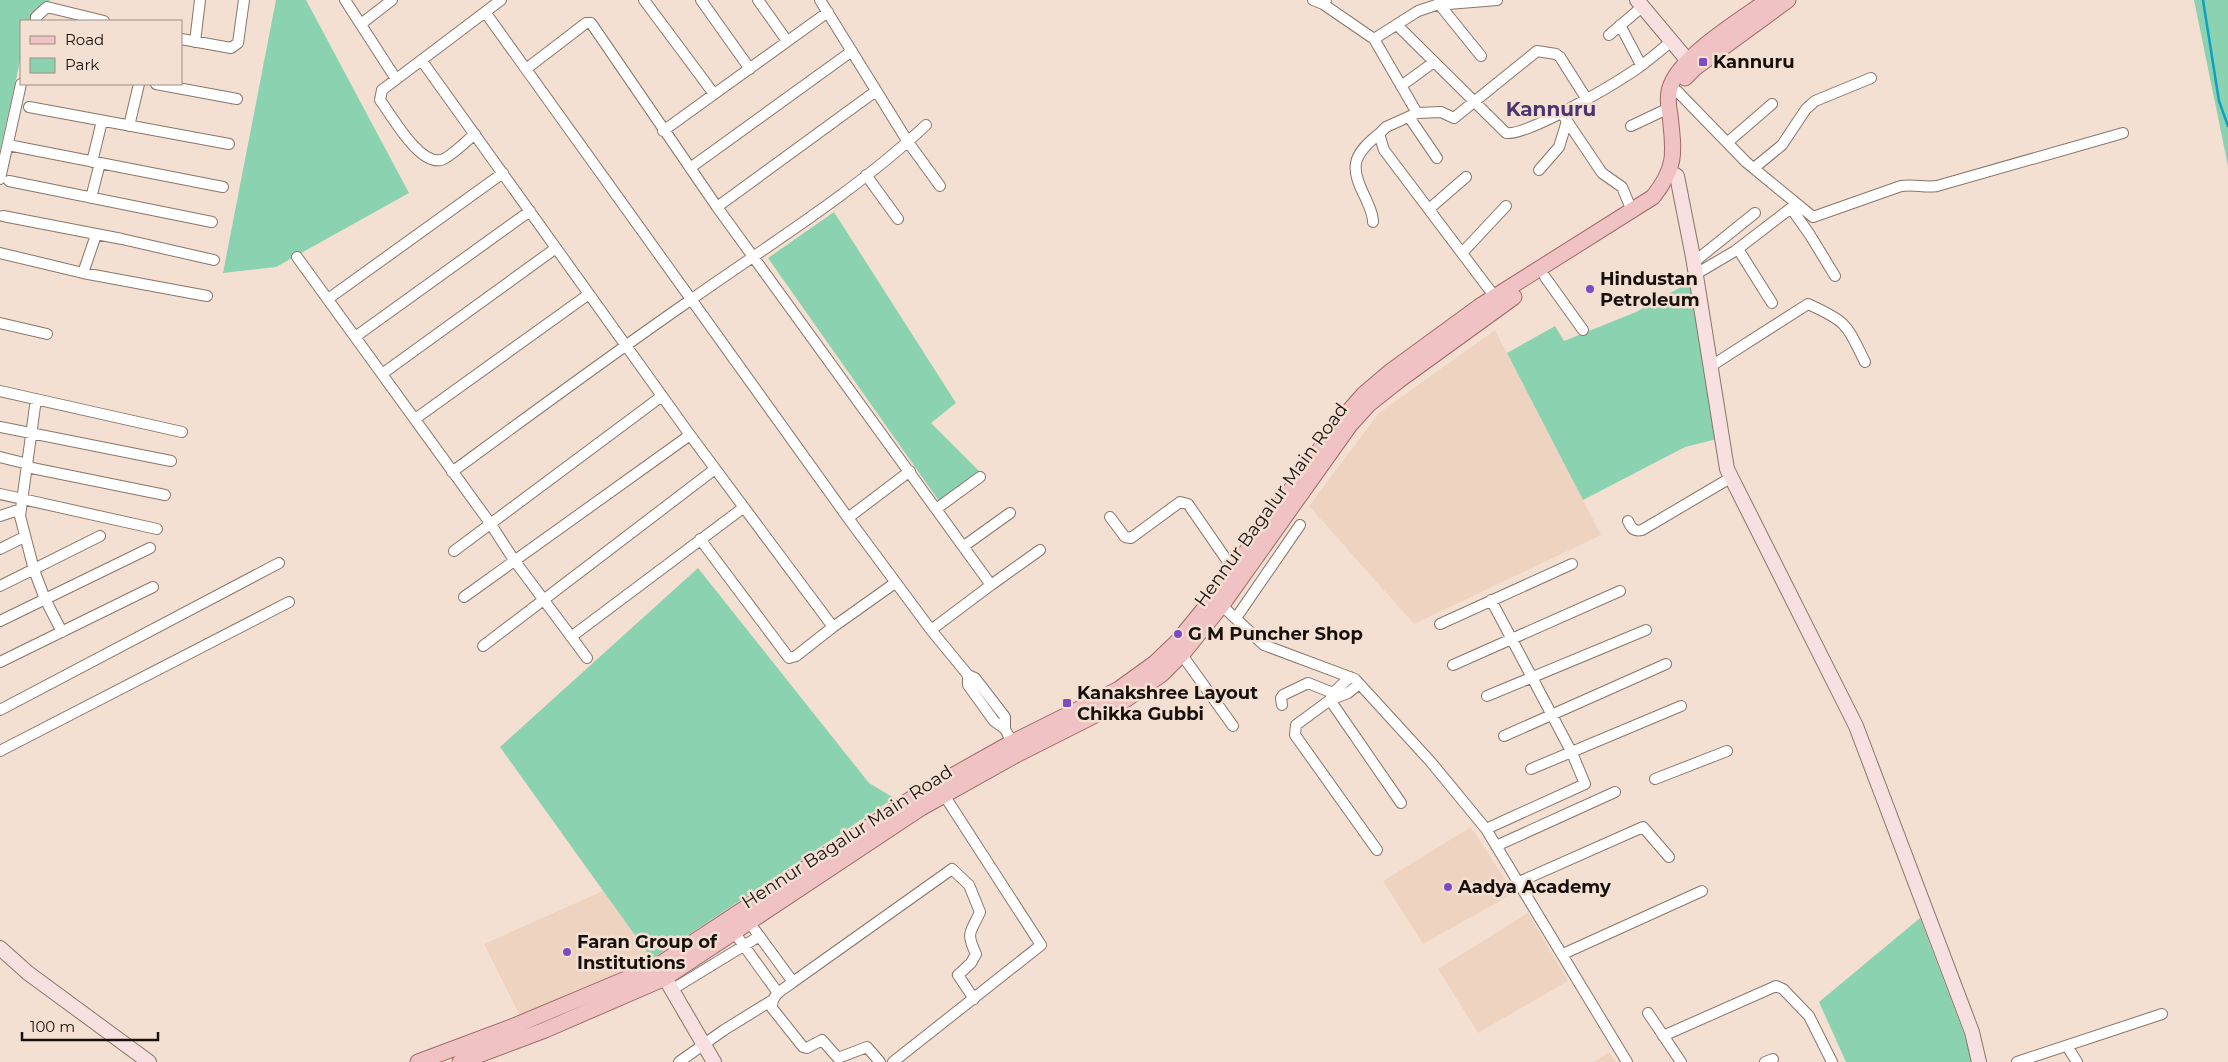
<svg xmlns="http://www.w3.org/2000/svg" width="2228" height="1062" viewBox="0 0 2228 1062" font-family="Montserrat,sans-serif">
	<style>
		.built { fill: #eed3c0 }
		.green { fill: #8bd3b0 }
		.lines { fill: none; stroke-linecap: round; stroke-linejoin: round }
		.stream { stroke: #0e9fc3; stroke-width: 2.5 }
		.street-casing { stroke: #88766a; stroke-width: 12 }
		.secondary-casing { stroke: #88766a; stroke-width: 16 }
		.primary-casing { stroke: #9e6969; stroke-width: 17 }
		.street { stroke: #fff; stroke-width: 10 }
		.secondary { stroke: #f8e0e1; stroke-width: 14 }
		.primary { stroke: #f0c2c3; stroke-width: 15 }
		.poi-dot { fill: #7c4bc3; stroke: #f4e0d2; stroke-width: 2 }
		.labels { text-anchor: middle; stroke-width: 5; stroke-linejoin: round; paint-order: stroke }
		.poi-label { font-size: 18px; font-weight: bold; fill: #17100c; stroke: #f4e0d2; text-anchor: start }
		.street-label { font-size: 18px; fill: #17100c; stroke: #f4e0d2 }
		.quarter-label { font-size: 20px; font-weight: bold; fill: #4b3571; stroke: #f4e0d2 }
	</style>
	<rect width="100%" height="100%" fill="#f4e0d2"/>
	<path class="built" d="M1495,330L1601,535L1414,624L1309,506L1379,413Z
		M1471,827L1514,893L1423,944L1383,881Z
		M603,891L652,959L520,1016L484,944Z
		M1528,913L1568,981L1478,1033L1438,969Z
		M1609,1052L1616,1062H1594Z"/>
	<path class="green" d="M0,0H50L30,21H21V57L0,150Z
		M276,0H306L409,193L276,267L223,273Z
		M2194,0H2228V166Z
		M834,212L956,403L931,423L981,473L939,501L768,258Z
		M1690,282L1717,439L1685,447L1583,500L1507,353L1555,326L1564,341L1636,312Z
		M698,568L869,783L894,798L652,959L500,747Z
		M1920,918L1964,1034L1973,1062H1846L1819,1002Z"/>
	<g class="lines">
		<path class="stream" d="M2203,0L2219,101L2228,126"/>
		<defs>
			<path id="street" d="M345,0L396,79
				M644,0L714,94
				M701,0L750,69
				M758,0L787,41
				M820,0L908,142L940,186
				M1313,0L1323,4L1326,0
				M1323,4L1374,39L1417,113L1386,127L1379,134L1384,150L1498,301
				M1439,4L1481,56
				M485,12L848,518L931,630L968,675
				M36,21V17L47,7L104,21
				M361,24L392,0
				M1397,25L1506,133C1527,136 1611,86 1632,72C1646,63 1659,51 1672,41
				M1620,25L1641,65
				M1609,35L1642,7
				M181,39L231,48L238,43L244,0
				M1374,39L1418,11L1436,5L1497,0
				M195,42L200,0
				M422,61L690,435L833,627L895,583
				M526,69L586,23H591L717,207L991,585L931,630
				M156,84L237,99
				M1401,86L1434,62
				M1677,91L1746,162L1813,217L1901,186C1914,184 1925,188 1937,186L2123,133
				M29,107L229,144
				M1561,112L1602,173L1622,187L1632,211
				M1417,113L1441,112L1454,118L1537,51L1556,54L1560,57L1586,98
				M1409,117L1437,158
				M129,126L139,84
				M1631,126L1669,108
				M663,131L828,12
				M475,134C467,140 450,158 441,160C419,165 392,116 380,100L382,90L501,0
				M1728,142L1772,104
				M8,145L223,187
				M92,162L102,121
				M690,168L852,51
				M1754,168L1782,145L1806,109L1815,101L1871,78
				M1539,170L1559,147L1567,121
				M866,175L898,219
				M0,179L21,84
				M9,181L212,222
				M91,198L100,163
				M717,207L876,91
				M1429,209L1466,177
				M3,216L122,239L214,260
				M1373,222C1373,213 1369,207 1366,199C1350,168 1351,156 1379,134
				M1738,249L1772,303
				M0,253L83,273L207,296
				M1462,253L1506,206
				M297,257L490,523L514,560L587,658
				M1694,262L1755,213
				M83,273L96,235
				M1696,274L1735,251L1791,208L1810,235L1835,276
				M1545,277L1583,330
				M328,299L503,173
				M0,323L47,334
				M355,337L530,211
				M1711,366L1808,304C1848,322 1846,324 1865,362
				M382,374L556,248
				M0,391L182,432
				M36,399L20,516L34,570L45,599L62,632
				M415,419L589,294
				M0,427L171,461
				M0,457L28,464
				M27,467L165,495
				M452,472C531,414 611,355 692,299C770,244 856,191 926,125
				M0,494L157,529
				M936,509L980,477
				M0,516L21,509
				M1110,517L1125,537L1131,538L1180,502L1188,504L1233,569
				M848,518L910,471
				M1628,521C1631,528 1634,532 1642,530L1732,477
				M700,539L789,658L796,656L833,627
				M964,546L1010,513
				M0,549L24,537
				M454,551L662,396
				M991,585L1040,550
				M0,586L100,536
				M464,597L690,435
				M1218,602L1264,645L1355,679L1430,761L1486,829L1627,1062
				M1236,618L1300,525
				M0,621L150,548
				M1440,624L1572,564
				M571,637L743,508
				M483,646L715,469
				M1182,655L1233,726
				M0,662L153,587
				M1453,665L1620,591
				M1350,677L1333,693L1330,700L1348,693L1359,684
				M1487,696L1646,630
				M1282,705L1281,698L1283,695L1308,683L1333,693
				M0,710L279,563
				M1005,729V717L975,678L968,675V685L994,721L1005,729L1014,746
				M1504,736L1666,664
				M0,751L289,602
				M1531,769L1681,706
				M1655,779L1727,751
				M1486,829L1585,784L1572,753L1491,600
				M1496,846L1615,792
				M1377,850L1295,735L1296,725L1330,700L1401,803
				M1519,882L1643,827L1669,857
				M749,922L793,982
				M734,932L778,993
				M1563,954L1702,891
				M673,989L758,937
				M1648,1013L1681,1062
				M1663,1036L1776,986L1783,989L1809,1016L1832,1062
				M2067,1046L2077,1062
				M679,1062L724,1030L771,1001
				M880,1062L867,1047L838,1058L822,1040L807,1048L803,1047L772,1008C771,994 783,990 793,982L952,869L969,885L980,912C971,933 965,931 976,954L971,963L958,975L974,999
				M893,1062L1041,945L944,795
				M1765,1062L1773,1059
				M2017,1062L2162,1014"/>
			<path id="secondary" d="M1637,0L1694,68
				M1670,172L1677,176L1693,257L1727,469L1856,726L1972,1032L1979,1062
				M0,948L28,973L149,1062
				M665,978L714,1062"/>
			<path id="primary" d="M1685,78L1695,68L1788,0
				M418,1062L514,1026L657,966L911,799L1009,744L1119,689L1155,663L1177,642L1213,598L1341,420L1364,394L1391,371L1480,306L1653,197C1677,167 1674,152 1670,115C1668,105 1667,94 1671,85C1682,55 1742,19 1768,0
				M460,1062L545,1030L665,978L921,808L1016,755L1125,700L1162,674L1184,652L1222,605L1350,425L1369,404L1398,381L1514,297"/>
		</defs>
		<use href="#street" class="street-casing"/>
		<use href="#secondary" class="secondary-casing"/>
		<use href="#primary" class="primary-casing"/>
		<use href="#street" class="street"/>
		<use href="#secondary" class="secondary"/>
		<use href="#primary" class="primary"/>
	</g>
	<g class="poi-dot">
		<rect x="1698" y="57" width="10" height="10" rx="2.5"/>
		<circle cx="1590" cy="289" r="5"/>
		<circle cx="1178" cy="634" r="5"/>
		<rect x="1062" y="698" width="10" height="10" rx="2.5"/>
		<circle cx="1448" cy="887" r="5"/>
		<circle cx="567" cy="952" r="5"/>
	</g>
	<g class="labels">
		<g class="poi-label">
			<text x="1713" y="68">Kannuru</text>
			<text x="1600" y="285">Hindustan<tspan x="1600" dy="21">Petroleum</tspan></text>
			<text x="1188" y="640">G M Puncher Shop</text>
			<text x="1077" y="699">Kanakshree Layout<tspan x="1077" dy="21">Chikka Gubbi</tspan></text>
			<text x="1458" y="893">Aadya Academy</text>
			<text x="577" y="948">Faran Group of<tspan x="577" dy="21">Institutions</tspan></text>
		</g>
		<g class="street-label">
			<text transform="translate(1271 505) rotate(-54)" y="6">Hennur Bagalur Main Road</text>
			<text transform="translate(847 837) rotate(-33)" y="6">Hennur Bagalur Main Road</text>
		</g>
		<g class="quarter-label">
			<text x="1551" y="116">Kannuru</text>
		</g>
	</g>
	<rect x="20" y="20" width="162" height="65" fill="#f4e0d2" stroke="#9c8d83"/>
	<rect x="30" y="36" width="25" height="8" fill="#f0c2c3" stroke="#9c8d83"/>
	<text x="65" y="45" font-size="15" fill="#17100c">Road</text>
	<rect x="30" y="58" width="25" height="15" fill="#8bd3b0" stroke="#9c8d83"/>
	<text x="65" y="70" font-size="15" fill="#17100c">Park</text>
	<path d="M22 1032v8h136v-8" fill="none" stroke="#17100c" stroke-width="2.5"/>
	<text x="30" y="1032" font-size="15" fill="#17100c" stroke="#f4e0d2" stroke-width="4" paint-order="stroke">100 m</text>
</svg>
